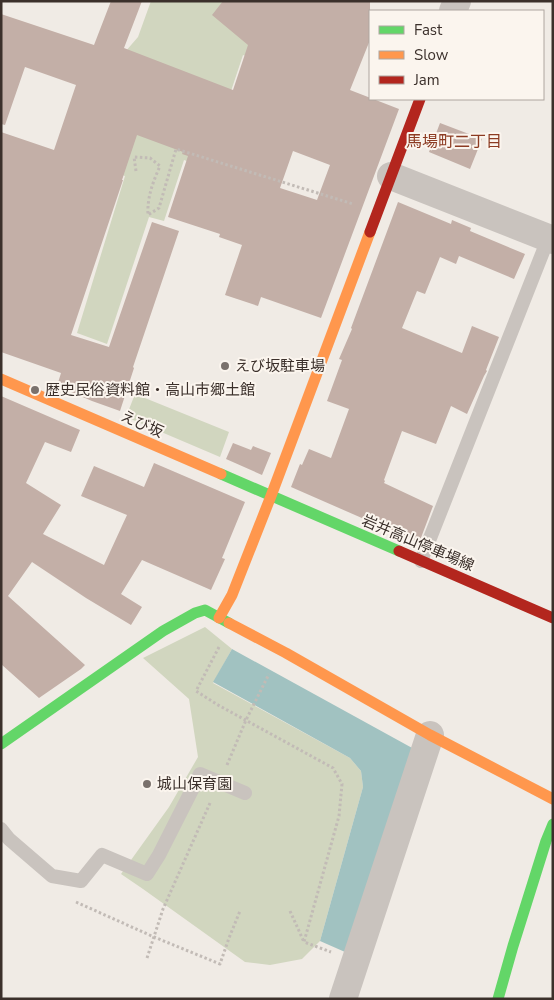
<svg xmlns="http://www.w3.org/2000/svg" width="554" height="1000" viewBox="0 0 554 1000" font-family="'Nunito Sans','Noto Sans JP',sans-serif">
	<style>
		.green { fill: #d1d6bf }
		.water { fill: #a1c2c1 }
		.building { fill: #c3afa7; fill-rule: evenodd }
		.lines { fill: none; stroke-linecap: round; stroke-linejoin: round }
		.path { stroke: #c2bbb6; stroke-width: 3; stroke-dasharray: 2.5 2.5; stroke-linecap: butt }
		.lane { stroke: #c9c3be; stroke-width: 14 }
		.street { stroke: #c9c3be; stroke-width: 28 }
		.fast { stroke: #63d668; stroke-width: 11 }
		.slow { stroke: #ff974d; stroke-width: 11 }
		.jam { stroke: #b3261e; stroke-width: 11 }
		.poi-dot { fill: #7a716c; stroke: #fbf5ee; stroke-width: 2 }
		.labels { text-anchor: middle; stroke-width: 4; stroke-linejoin: round; paint-order: stroke }
		.poi-label { font-size: 15px; fill: #3b302b; stroke: #fbf5ee; text-anchor: start }
		.street-label { font-size: 15px; fill: #3b302b; stroke: #fbf5ee }
		.neighbourhood-label { font-size: 16px; fill: #8c3b22; stroke: #fbf5ee }
	</style>
	<rect width="100%" height="100%" fill="#f0ebe5"/>
	<path class="green" d="M151,1H288L263,62L243,55L210,154L207,168L184,160L164,221L149,217L107,344L77,333L125,176L88,164L125,52L138,37Z
		M135,394L229,432L220,457L126,417Z
		M205,627L232,649L213,683L350,758L361,771L363,787L320,941L302,959L270,965L245,962L143,889L121,874L169,807L198,757L189,699L143,658Z"/>
	<path class="water" d="M232,649L414,749L345,952L320,941L363,787L361,771L350,758L213,682Z"/>
	<path class="building" d="M111,1H142L124,48L233,90L248,45L212,15L223,1H370V40L350,90L399,109L321,318L261,297L258,306L225,295L242,245L219,237L220,234L168,217L188,156L182,154L183,152L137,135L122,180H123L71,335L109,347L152,222L179,231L133,367L134,368L120,411L92,401L57,386L61,373L1,352V132L54,150L76,85L25,67L5,125L1,124V14L94,45ZM293,151L330,165L317,200L280,188Z
		M440,123L482,139L470,169L429,152Z
		M398,202L451,224L452,220L471,228L470,231L525,254L514,279L459,256L456,264L440,257L425,294L417,291L402,328L462,353L472,326L499,337L486,370L487,371L484,376L467,414L451,406L436,444L402,431L384,480L385,481L384,483L433,506L419,543L291,487L300,464L302,465L309,449L331,458L349,409L327,401L342,360L339,359L352,329L351,328Z
		M1,396L80,430L71,452L45,442L26,483L61,505L43,534L104,565L127,515L81,496L94,466L144,487L154,463L245,502L222,558L225,559L211,590L142,560L121,594L142,607L131,625L86,598L32,562L8,596L85,665L81,669L39,698L1,664Z
		M233,443L251,450L253,446L271,453L262,475L226,459Z"/>
	<g class="lines">
		<path class="path" d="M136,171L134,157L150,158L160,166C153,182 147,197 148,215L159,208L176,149L353,204
			M219,647L196,691L218,705L333,768L342,784L339,816L304,942L331,952
			M227,765L246,720L269,674
			M76,902L154,937L220,964L229,938L240,911
			M290,911L304,942
			M147,958L163,909L210,803"/>
		<path class="lane" d="M421,561L548,239
			M1,829L9,839L52,876L81,881L102,855L147,874L159,855L200,774L245,793"/>
		<path class="street" d="M453,11L457,1
			M391,176L553,240
			M343,999L430,735"/>
		<path class="fast" d="M221,474L399,551
			M1,744L163,631L195,613L205,610L229,623
			M498,999L513,946L546,841L553,824"/>
		<path class="slow" d="M1,379L221,474
			M219,618L232,595L271,496L370,232
			M229,623L286,653L430,735L553,799"/>
		<path class="jam" d="M370,232L420,99
			M399,551L553,618"/>
	</g>
	<g class="poi-dot">
		<circle cx="225" cy="366" r="5"/>
		<circle cx="35" cy="390" r="5"/>
		<circle cx="147" cy="784" r="5"/>
	</g>
	<g class="labels">
		<g class="poi-label">
			<text x="235" y="371">えび坂駐車場</text>
			<text x="45" y="395">歴史民俗資料館・高山市郷土館</text>
			<text x="157" y="789">城山保育園</text>
		</g>
		<g class="street-label">
			<text transform="translate(142 424) rotate(24)" y="5">えび坂</text>
			<text transform="translate(418 543) rotate(23)" y="5">岩井高山停車場線</text>
		</g>
		<g class="neighbourhood-label">
			<text x="454" y="147">馬場町二丁目</text>
		</g>
	</g>
	<rect width="554" height="1000" fill="none" stroke="#3b302b" stroke-width="5"/>
	<rect x="369" y="10" width="175" height="90" fill="#fbf5ee" stroke="#aea6a0"/>
	<rect x="379" y="26" width="25" height="8" fill="#63d668" stroke="#aea6a0"/>
	<text x="414" y="35" font-size="15" fill="#3b302b">Fast</text>
	<rect x="379" y="51" width="25" height="8" fill="#ff974d" stroke="#aea6a0"/>
	<text x="414" y="60" font-size="15" fill="#3b302b">Slow</text>
	<rect x="379" y="76" width="25" height="8" fill="#b3261e" stroke="#aea6a0"/>
	<text x="414" y="85" font-size="15" fill="#3b302b">Jam</text>
</svg>
